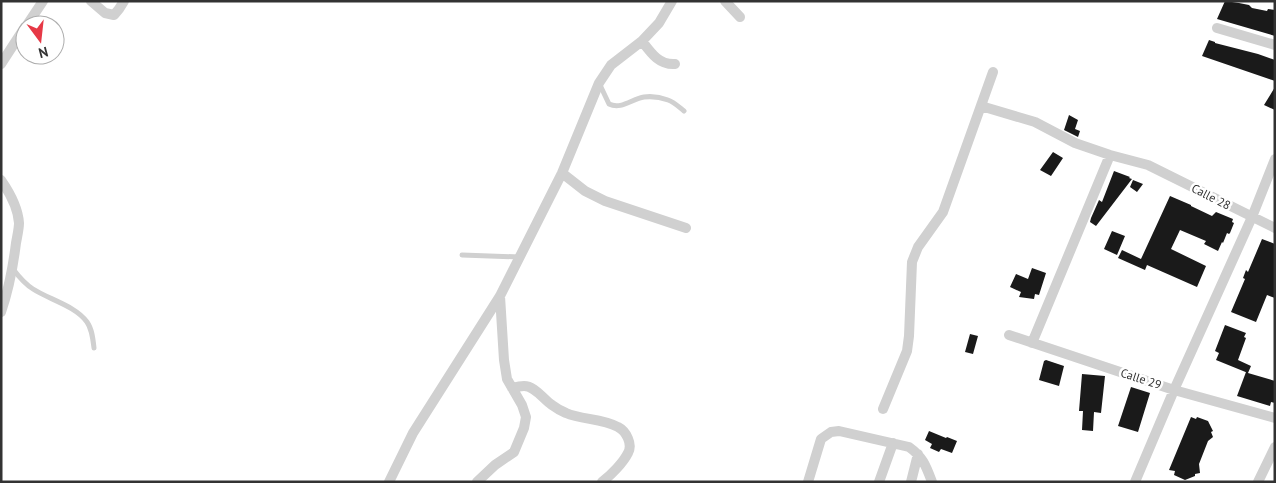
<svg xmlns="http://www.w3.org/2000/svg" width="1276" height="483" viewBox="0 0 1276 483" font-family="'PT Sans',sans-serif">
	<style>
		.building { fill: #1a1a1a }
		.lines { fill: none; stroke-linecap: round; stroke-linejoin: round }
		.lane { stroke: #d0d0d0; stroke-width: 5 }
		.street { stroke: #d0d0d0; stroke-width: 10 }
		.labels { text-anchor: middle; stroke-width: 5; stroke-linejoin: round; paint-order: stroke }
		.street-label { font-size: 12px; fill: #333; stroke: #fff }
	</style>
	<rect width="100%" height="100%" fill="#fff"/>
	<path class="building" d="M1225,1L1239,3L1249,5L1252,8L1267,11L1268,9L1275,10V36L1217,19Z
		M1209,40L1215,42V43L1258,54L1275,60V81L1202,56Z
		M1275,87V110L1264,105Z
		M1069,115L1078,120L1075,129L1080,131L1078,137L1064,130Z
		M1053,152L1063,158L1051,176L1040,170Z
		M1114,171L1130,177L1129,178L1132,179L1096,226L1090,222L1091,218L1099,200L1102,202Z
		M1133,180L1143,184L1137,192L1130,187Z
		M1170,196L1191,205V206L1212,216L1216,212L1233,219L1232,222L1234,223L1230,233L1229,234L1227,233L1223,243L1222,242L1218,251L1204,244L1206,241L1180,230L1171,249L1206,266L1197,287L1147,265L1145,270L1118,258L1122,250L1141,259Z
		M1112,231L1125,236L1117,255L1104,249Z
		M1262,239L1275,244V298L1267,295L1256,322L1231,312L1245,279L1243,278L1246,270L1248,272Z
		M1032,268L1046,273L1039,295L1035,294L1034,299L1019,297L1021,292L1010,287L1016,274L1028,279Z
		M1225,325L1246,333L1244,337L1246,338L1238,360L1251,366L1248,373L1275,381V403L1271,402L1270,406L1237,396L1246,372L1248,373L1216,360L1219,353L1215,351Z
		M970,334L978,336L973,354L965,352Z
		M1046,360L1064,366L1059,386L1039,380L1044,361Z
		M1082,374L1105,376L1101,413L1094,412L1093,431L1082,430L1083,411H1079Z
		M1131,387L1150,393L1138,432L1118,426Z
		M1191,417L1196,419L1197,417L1208,421L1213,431L1211,432L1213,437L1208,441L1199,464L1200,473L1195,474V476L1185,480L1174,475L1175,471L1169,470Z
		M929,431L946,438L947,437L957,441L952,453L941,449L939,452L930,448L932,444L925,440Z"/>
	<g class="lines">
		<path class="lane" d="M600,85L609,104C621,110 632,99 644,97C652,96 660,97 668,100C674,102 679,107 684,111
			M462,255L519,257
			M13,269C19,277 25,284 33,289C48,299 76,306 87,322C92,329 93,339 94,348"/>
		<path class="street" d="M91,1L105,13L114,15L119,9L124,1
			M725,1L740,17
			M27,25L43,1
			M1217,28L1275,45
			M642,41C651,53 659,65 675,64
			M1,64L25,27
			M981,106L1035,122L1075,143L1110,155L1148,165L1275,228
			M562,173L585,191L605,201L686,228
			M1,180C10,193 18,207 19,223C19,229 17,237 16,243C13,267 9,289 1,312
			M1009,335L1174,390L1275,418
			M1032,343L1110,155
			M512,388C516,387 520,386 524,386C535,386 543,399 552,405C556,408 561,411 566,413C582,420 602,418 618,427C626,431 633,444 628,453C623,463 611,475 602,482
			M883,409L907,351L909,336L912,262L918,247L943,212L993,72
			M389,482L413,433L500,296L562,173L599,83L611,65L642,41L659,23L672,1
			M477,482L495,465L514,452L524,428L526,417L522,405L507,379L504,360L500,296
			M808,482L821,439L831,432L839,431L909,447C923,457 926,466 932,482
			M879,482L893,443
			M911,482L918,454
			M1135,482L1174,390L1252,217L1275,159
			M1258,482L1275,447"/>
	</g>
	<g class="labels">
		<g class="street-label">
			<text transform="translate(1211 197) rotate(27)" y="4">Calle 28</text>
			<text transform="translate(1141 379) rotate(18)" y="4">Calle 29</text>
		</g>
	</g>
	<rect width="1276" height="483" fill="none" stroke="#333333" stroke-width="5"/>
	<g transform="translate(40 40) rotate(165)"><circle r="24" fill="#ffffff" stroke="#adadad"/>
	<path d="M0-4L9 19L0 12L-9 19Z" fill="#e63946"/>
	<text y="-8" font-size="14" font-weight="bold" text-anchor="middle" fill="#333333">N</text>
	</g>
</svg>
